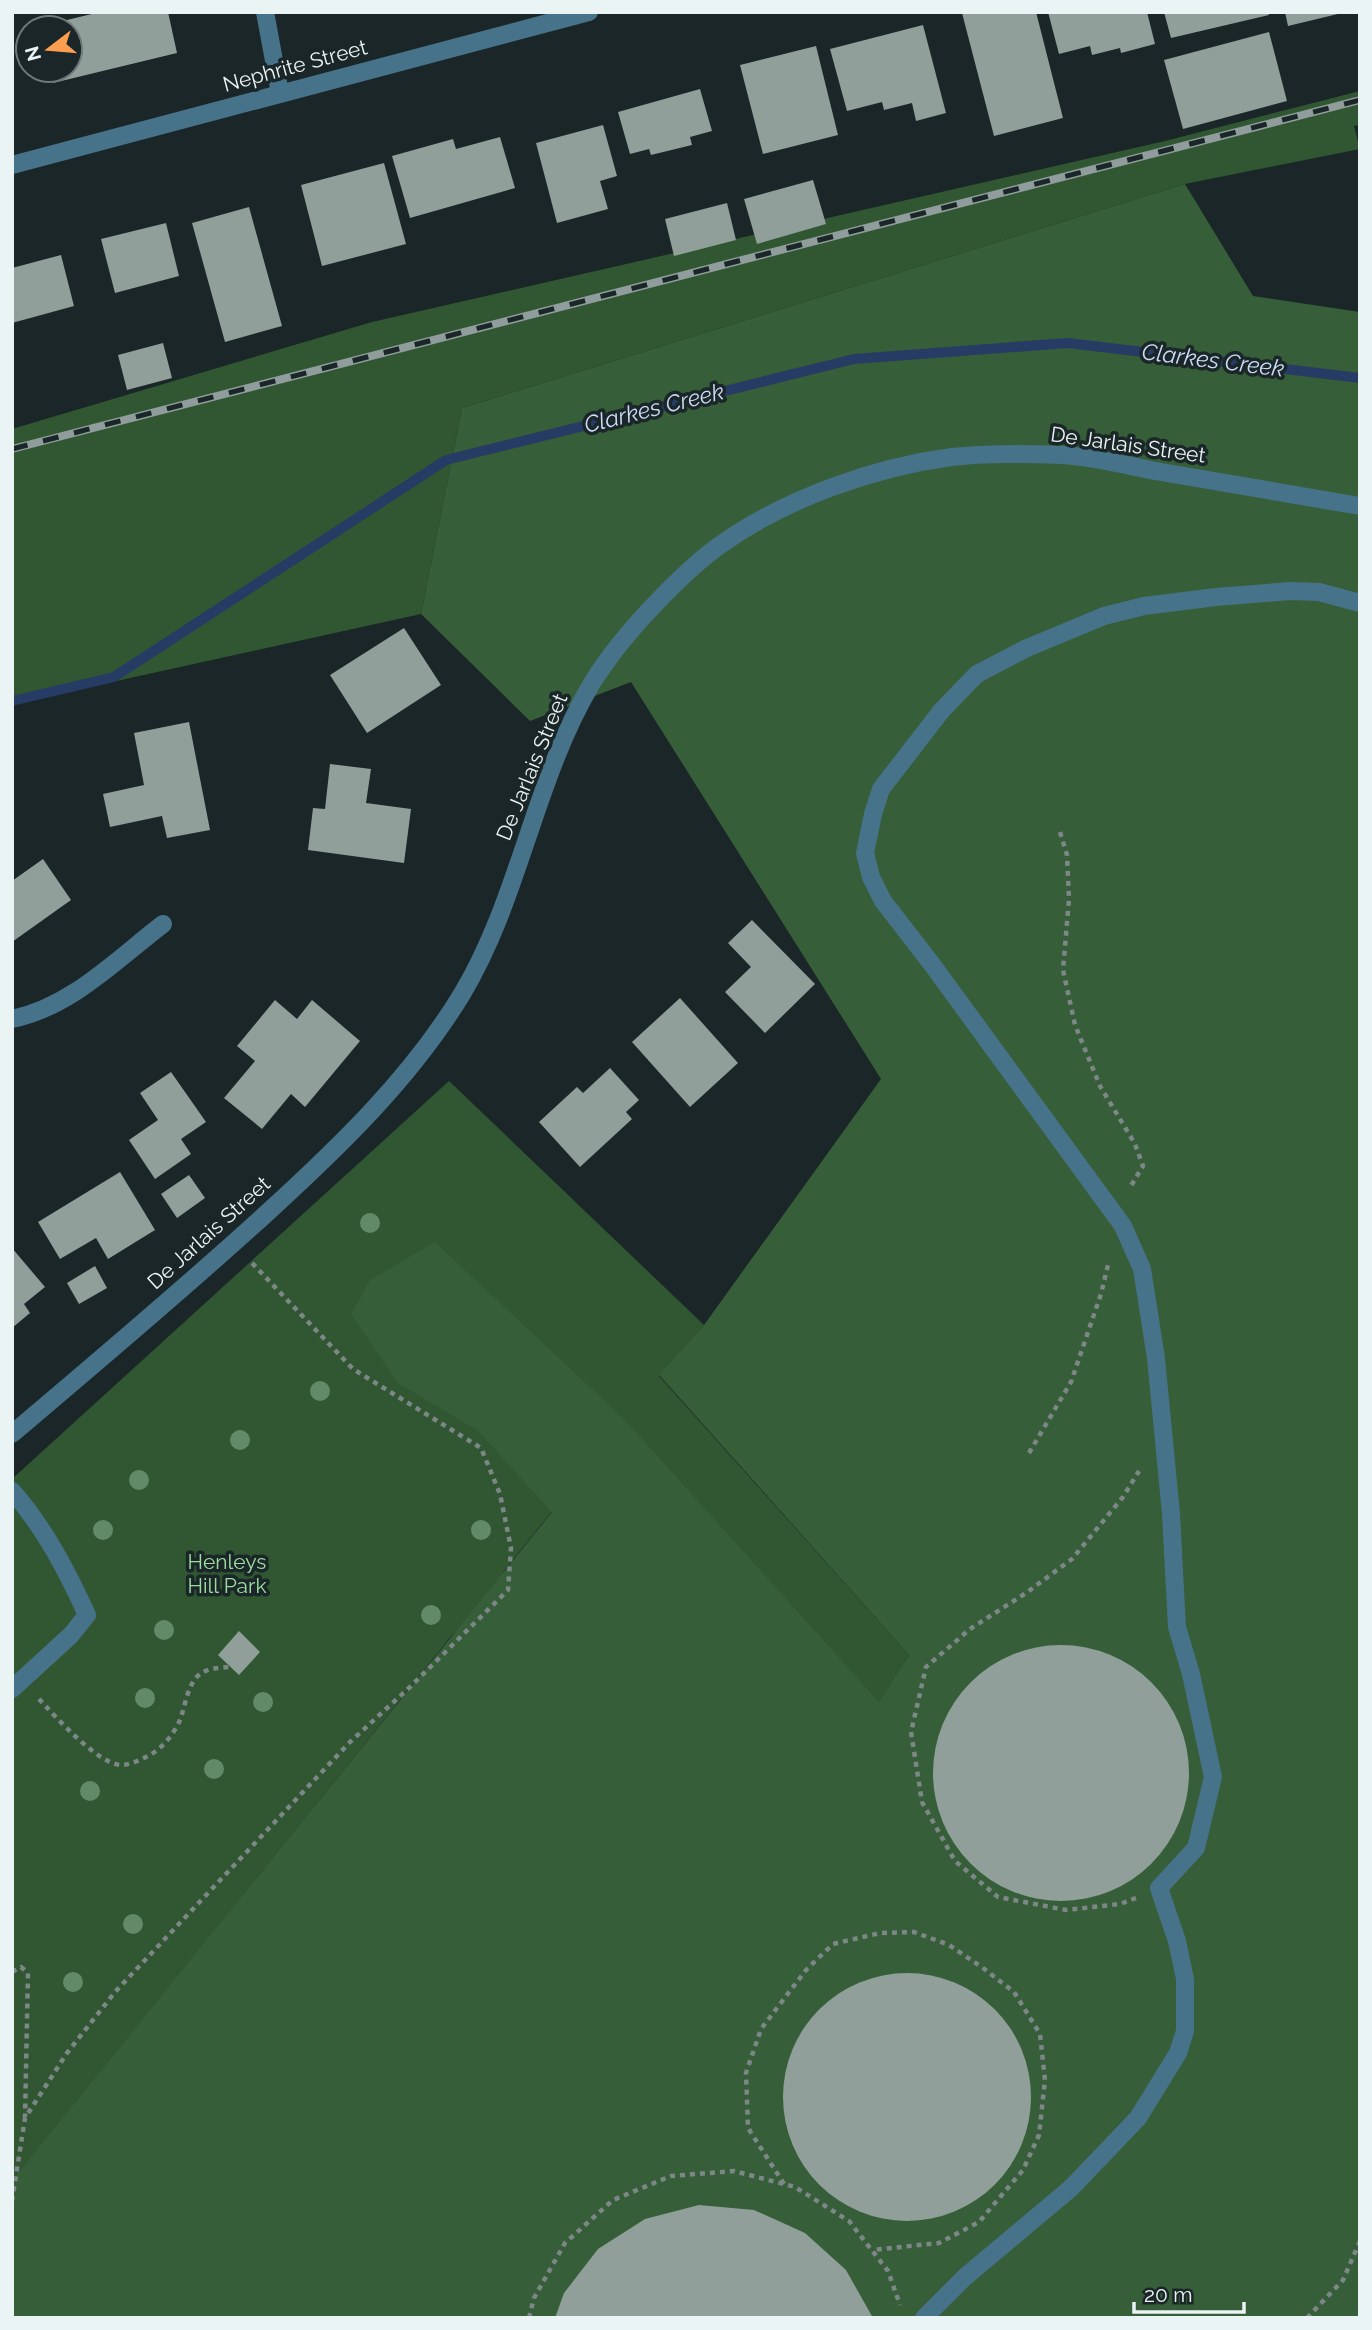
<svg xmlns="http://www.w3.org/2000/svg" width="1372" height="2330" viewBox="0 0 1372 2330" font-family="Raleway,sans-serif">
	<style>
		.green { fill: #305732 }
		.forest { fill: #365e38 }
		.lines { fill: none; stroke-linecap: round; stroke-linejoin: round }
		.stream { stroke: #273c65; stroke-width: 10 }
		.building { fill: #909f9a }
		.path { stroke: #7d8788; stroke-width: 4.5; stroke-dasharray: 5 5; stroke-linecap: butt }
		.minor { stroke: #47738a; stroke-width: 18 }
		.rail-casing { stroke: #919c9c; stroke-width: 8 }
		.rail { stroke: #1a2627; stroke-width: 5; stroke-dasharray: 16; stroke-linecap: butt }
		.tree { fill: #628a69 }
		.labels { text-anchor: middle; stroke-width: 7; stroke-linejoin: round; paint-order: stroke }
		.street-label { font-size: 21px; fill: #ebf4f4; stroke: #1a2627 }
		.park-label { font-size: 21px; fill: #9cdc9f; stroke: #1a2627 }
		.water-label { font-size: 23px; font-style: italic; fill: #ccdcf8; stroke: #1a2627 }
	</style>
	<rect width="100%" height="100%" fill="#1a2627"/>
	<path class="green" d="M1360,91V125L1354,126L1360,149L1185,184L462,408L421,614L12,704V429L372,322L1165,141Z
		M449,1081L704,1325L659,1376L909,1655L879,1703L625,1421L503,1572L502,1584L452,1635L221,1923L12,2318V1479Z"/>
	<path class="forest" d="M1185,184L1253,296L1360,312V2318H12V2181L552,1512L477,1430L399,1384L351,1314L370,1280L435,1242L625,1420L879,1702L909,1655L659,1375L704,1325L881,1079L631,682L530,721L421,614L462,408Z"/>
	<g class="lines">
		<path class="stream" d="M12,701L114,677L446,460L854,359L1068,343L1360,378"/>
	</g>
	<path class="building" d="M100,12H168L177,53L53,83L50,70H70V28L38,27Z
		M967,12H1036L1063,118L994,136L962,13Z
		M1048,12H1147L1155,44L1121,53L1120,48L1092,55L1090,46L1059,54Z
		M1164,12H1268L1269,15L1171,38Z
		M1285,12H1342V13L1288,26Z
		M923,25L946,113L916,121L912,103L884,110L882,102L847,111L830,49Z
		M1269,32L1287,101L1183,129L1164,60Z
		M816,46L838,135L763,154L740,65Z
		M700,89L712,131L690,137L692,145L651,155L649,149L630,154L618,112Z
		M603,125L617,176L600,181L608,209L557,223L536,143Z
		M500,137L515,188L410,218L392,156L453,139L456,149Z
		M384,163L406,244L322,266L301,185Z
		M813,180L826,224L757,244L744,199Z
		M727,203L736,240L674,256L665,219Z
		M249,207L282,326L225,342L192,223Z
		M166,223L179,276L115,293L101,239Z
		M61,255L74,306L12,323V268Z
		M163,343L172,378L127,390L118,355Z
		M404,628L441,685L367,733L330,675Z
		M189,722L210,830L167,838L162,816L110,827L103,794L144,785L134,733Z
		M330,764L371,769L366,803L411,809L404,863L308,850L313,808L325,809Z
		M43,859L71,900L12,942V881Z
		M752,920L815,984L765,1033L725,992L751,967L728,943Z
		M680,998L738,1063L690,1107L632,1042Z
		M275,1000L297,1019L312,1000L360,1041L305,1107L291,1094L262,1129L224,1098L255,1061L237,1046Z
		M610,1068L639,1100L626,1112L632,1119L580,1167L539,1122L577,1087L583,1093Z
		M171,1072L206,1122L181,1139L191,1154L155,1179L129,1140L158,1120L140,1093Z
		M120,1172L155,1230L108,1259L96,1238L60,1259L38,1222Z
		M189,1175L205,1198L177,1218L161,1194Z
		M12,1248L45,1287L24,1304L30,1313L12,1328Z
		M95,1266L107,1288L79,1304L67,1283Z
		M239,1631L260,1652L239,1675L218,1655Z
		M933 1773a128 128 0 1 1 256 0a128 128 0 1 1-256 0Z
		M783 2097a124 124 0 1 1 248 0a124 124 0 1 1-248 0Z
		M699,2205L754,2210L805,2233L846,2270L873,2318H555L564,2293L598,2249L645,2219Z"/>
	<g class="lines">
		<path class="path" d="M1060,832L1067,855L1069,899L1063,970L1075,1025L1100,1086L1135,1144L1143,1166L1129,1189
			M1029,1453L1071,1382L1101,1294L1108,1265
			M39,1699C54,1715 100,1767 123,1765C132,1764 140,1760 148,1756C162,1749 174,1734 180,1720C185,1707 186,1692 195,1679C203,1668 217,1668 229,1667
			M1136,1898L1120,1904L1066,1910L998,1897L955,1861L922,1802L911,1732L926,1667L970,1629L1026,1593L1072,1559L1123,1497L1139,1471
			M12,1972L21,1967L28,1973L25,2117
			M784,2184L748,2128L746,2073L761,2029L806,1970L833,1944L880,1933L914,1932L949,1945L983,1968L1014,1992L1040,2034L1045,2080L1039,2135L1023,2170L979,2222L939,2243L872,2250
			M12,2201L25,2118L67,2053L115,1992L350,1742L410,1687L508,1590L511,1548L500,1494L481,1448L353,1369L252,1263
			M529,2318L534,2298L565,2243L613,2200L671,2176L734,2171L795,2187L849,2221L888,2271L900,2305
			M1307,2318L1343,2280L1360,2241"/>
		<path class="minor" d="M265,12L280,93
			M12,165L589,12
			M12,1019C71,1007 116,960 163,924
			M12,1434C98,1361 185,1288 268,1212C339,1147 411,1078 462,994C520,897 534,780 592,683C610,654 632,628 655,604C676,582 698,560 723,543C787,498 875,467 952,457C988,453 1026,454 1062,455C1095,457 1129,466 1161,472C1228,483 1294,495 1360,506
			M12,1491C44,1527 67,1571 87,1615L71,1635L12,1689
			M924,2318L965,2277L1071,2188L1138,2118L1178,2053L1185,2031V1979L1177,1941L1159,1888L1196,1848L1213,1777L1191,1674L1177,1627L1171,1514L1156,1358L1142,1269L1123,1226L931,963L883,901L871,877L865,853L873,814L881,789L942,710L977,674L1027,648L1104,616L1144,606L1216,597L1290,591L1319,592L1360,603"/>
		<defs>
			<path id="rail" d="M12,449L1360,100"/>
		</defs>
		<use href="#rail" class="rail-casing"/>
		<use href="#rail" class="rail"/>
	</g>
	<g class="tree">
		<circle cx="370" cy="1223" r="10"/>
		<circle cx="320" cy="1391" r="10"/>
		<circle cx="240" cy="1440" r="10"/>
		<circle cx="139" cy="1480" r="10"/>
		<circle cx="103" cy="1530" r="10"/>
		<circle cx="481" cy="1530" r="10"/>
		<circle cx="431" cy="1615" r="10"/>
		<circle cx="164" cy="1630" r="10"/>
		<circle cx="145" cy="1698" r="10"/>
		<circle cx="263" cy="1702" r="10"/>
		<circle cx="214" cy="1769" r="10"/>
		<circle cx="90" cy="1791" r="10"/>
		<circle cx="133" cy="1924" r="10"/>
		<circle cx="73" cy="1982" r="10"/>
	</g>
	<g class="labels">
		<g class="street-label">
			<text transform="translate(295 66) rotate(-15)" y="7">Nephrite Street</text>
			<text transform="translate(1128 445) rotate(8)" y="7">De Jarlais Street</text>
			<text transform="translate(532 767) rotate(-68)" y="7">De Jarlais Street</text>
			<text transform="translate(209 1233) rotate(-42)" y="7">De Jarlais Street</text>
		</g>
		<g class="park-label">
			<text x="227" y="1569">Henleys<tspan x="227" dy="24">Hill Park</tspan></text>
		</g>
		<g class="water-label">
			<text transform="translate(1213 360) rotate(7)" y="8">Clarkes Creek</text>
			<text transform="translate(654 408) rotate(-14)" y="8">Clarkes Creek</text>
		</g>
	</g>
	<rect width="1372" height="2330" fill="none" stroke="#ebf4f4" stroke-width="28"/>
	<g transform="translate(49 49) rotate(254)"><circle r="33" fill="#1a2627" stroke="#6e7879" stroke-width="2"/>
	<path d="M0-5L12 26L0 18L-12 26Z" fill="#fb9e52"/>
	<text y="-10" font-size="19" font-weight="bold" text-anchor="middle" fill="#ebf4f4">N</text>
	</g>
	<path d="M1134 2302v10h110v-10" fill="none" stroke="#ebf4f4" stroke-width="3.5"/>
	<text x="1144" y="2302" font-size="21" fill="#ebf4f4" stroke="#1a2627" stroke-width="5" paint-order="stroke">20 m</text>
</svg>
